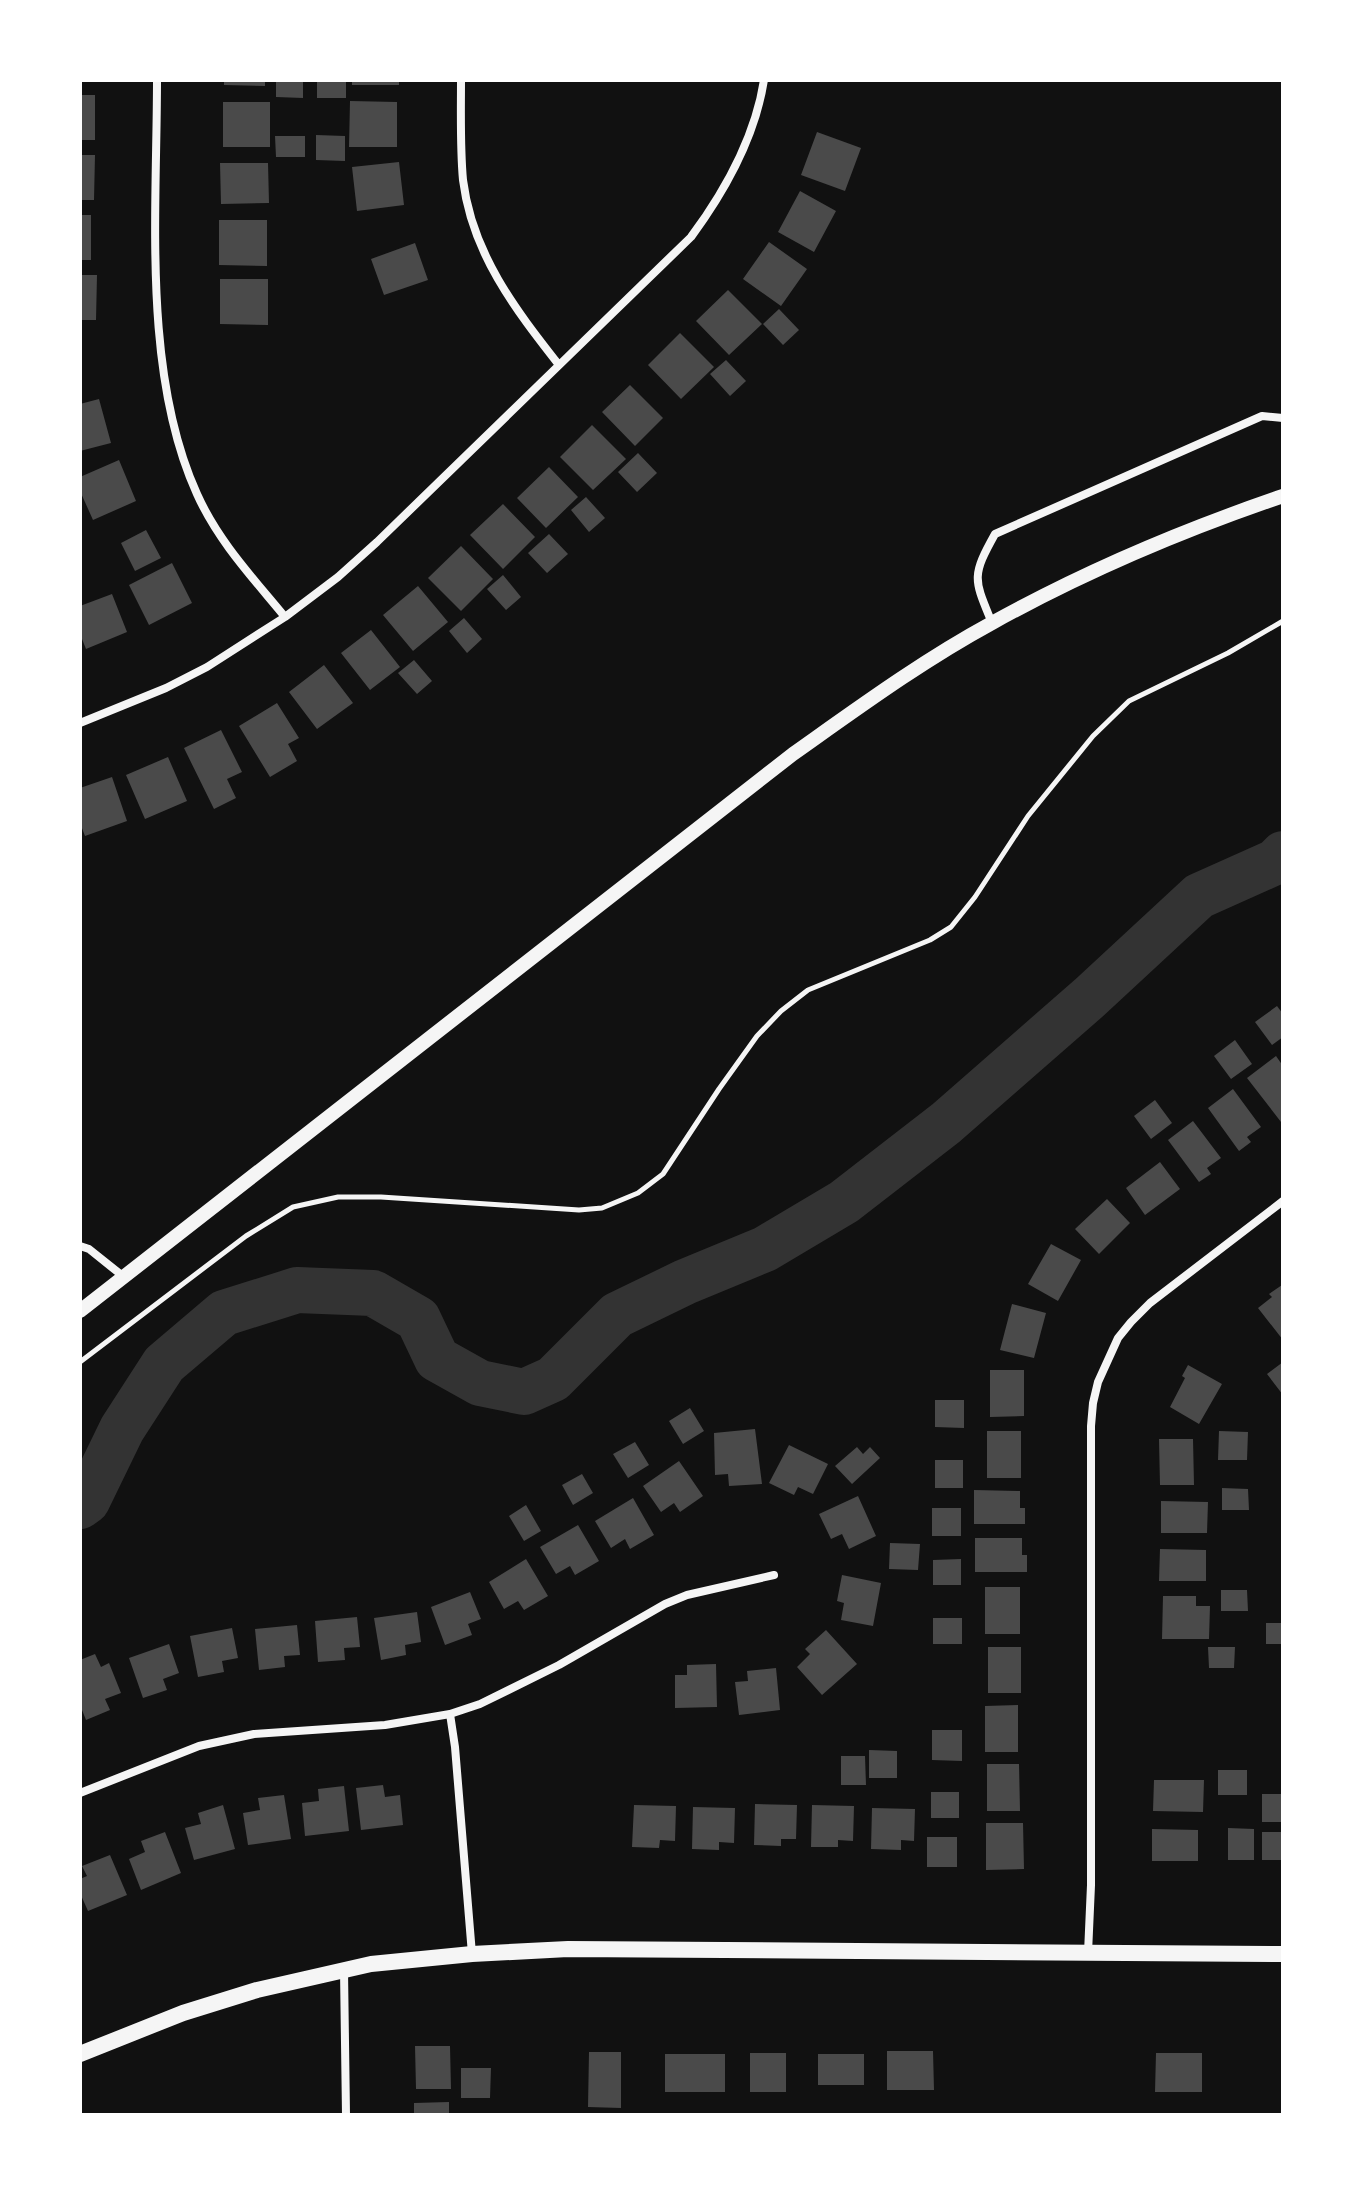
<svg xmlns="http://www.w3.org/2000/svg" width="1363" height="2195" viewBox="0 0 1363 2195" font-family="'Nunito Sans',sans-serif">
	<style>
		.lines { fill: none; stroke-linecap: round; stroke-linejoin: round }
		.river { stroke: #333; stroke-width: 46 }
		.building { fill: #4a4a4a }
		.path { stroke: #f5f5f5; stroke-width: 5 }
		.minor { stroke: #f5f5f5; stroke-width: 8 }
		.tertiary { stroke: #f5f5f5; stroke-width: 14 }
		.secondary { stroke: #f5f5f5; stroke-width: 16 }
	</style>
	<rect width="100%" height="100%" fill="#111"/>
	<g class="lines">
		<path class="river" d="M80,1506L87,1501L122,1429L164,1364L224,1313L297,1290L373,1293L418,1319L437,1359L480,1383L524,1392L553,1379L617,1315L685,1282L765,1249L844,1202L946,1123L1090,997L1199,896L1275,862L1283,854"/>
	</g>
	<path class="building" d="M224,80H265V86L224,85Z
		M276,80H303V98L276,97Z
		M317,80H346V98H317Z
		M352,80H399V85H352Z
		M80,95H95V140H80Z
		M350,101L397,102V147H349Z
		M223,102H270V147H223Z
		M817,132L861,148L845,191L801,175Z
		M316,135L345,136V161L316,160Z
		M275,136H305V157H276Z
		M80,155H95L94,200H80Z
		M399,162L404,205L357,211L352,167Z
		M220,163H268L269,203L221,204Z
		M800,191L836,211L814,252L778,232Z
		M80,215H91V260H80Z
		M219,220H267V266L219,265Z
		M769,242L807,269L781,306L743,279Z
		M415,243L428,280L384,295L371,259Z
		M80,275H97L96,320H80Z
		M220,279H268V325L220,324Z
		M728,290L762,324L729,355L696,321Z
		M779,309L799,330L783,345L763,324Z
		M680,333L714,367L681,399L648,365Z
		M726,360L746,381L730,396L710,374Z
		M630,385L663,418L635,446L602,412Z
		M99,399L111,443L80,451V404Z
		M592,425L626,459L593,490L560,457Z
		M638,453L657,473L637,492L618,472Z
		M119,460L136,501L93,520L80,491V477Z
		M549,467L578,497L546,528L517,498Z
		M586,497L605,518L589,532L571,510Z
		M503,504L535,537L503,569L470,535Z
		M146,530L161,558L135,571L121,543Z
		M549,534L568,554L547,573L528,553Z
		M461,546L493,579L461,611L428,578Z
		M172,563L192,603L149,625L129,585Z
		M503,575L521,597L506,610L487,589Z
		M418,586L448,622L413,651L383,615Z
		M112,594L127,632L86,649L80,634V606Z
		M464,618L482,639L467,653L449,631Z
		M371,630L400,667L370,690L341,653Z
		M414,660L432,681L417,694L398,673Z
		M324,665L353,703L317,729L289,692Z
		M277,703L299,738L288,744L297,761L270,777L239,726Z
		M221,730L242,772L227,779L236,798L214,809L184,748Z
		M168,757L187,801L145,819L126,775Z
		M112,777L127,821L85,836L80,823V788Z
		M1277,1006L1283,1014V1037L1272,1045L1255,1022Z
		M1235,1040L1252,1064L1231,1079L1214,1056Z
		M1276,1056L1283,1066V1121L1281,1122L1247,1078Z
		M1233,1089L1261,1127L1247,1137L1251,1142L1239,1151L1208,1108Z
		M1155,1100L1172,1123L1151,1139L1134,1116Z
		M1193,1121L1221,1158L1207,1168L1211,1174L1199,1182L1168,1140Z
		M1160,1162L1180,1189L1145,1215L1126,1188Z
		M1107,1199L1130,1223L1099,1254L1075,1229Z
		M1051,1244L1081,1260L1058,1301L1028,1284Z
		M1282,1285L1283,1287V1340L1258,1308L1272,1297L1269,1294Z
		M1012,1304L1046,1313L1034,1358L1000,1350Z
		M1283,1362V1395L1267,1374Z
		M1188,1365L1222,1384L1199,1424L1170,1407L1185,1378L1182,1376Z
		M990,1370H1024V1416L990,1417Z
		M935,1400H964V1428L935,1427Z
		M690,1408L704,1431L683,1444L669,1421Z
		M755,1429L762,1484L729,1486L728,1474L715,1475L714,1433Z
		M987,1431H1021V1478H987Z
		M1219,1431L1248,1432L1247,1460H1218Z
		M1159,1439H1193L1194,1485H1160Z
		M635,1442L649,1465L628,1478L613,1454Z
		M789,1445L828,1464L813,1494L798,1487L794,1495L769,1483Z
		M857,1447L863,1454L870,1447L880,1458L852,1484L835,1466Z
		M935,1460H963V1488H935Z
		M679,1461L703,1496L680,1512L674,1503L661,1512L643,1486Z
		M582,1474L593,1493L573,1505L562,1485Z
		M1222,1488L1248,1489L1249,1510H1222Z
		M974,1490L1020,1491V1508H1025V1524H974Z
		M858,1496L876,1536L849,1549L842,1534L831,1539L819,1514Z
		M633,1498L654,1535L630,1549L625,1539L611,1548L595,1521Z
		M1161,1501L1208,1502L1207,1533H1161Z
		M526,1505L541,1531L524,1541L509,1516Z
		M932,1508H961V1536H932Z
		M578,1525L599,1561L575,1575L570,1566L556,1574L540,1547Z
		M975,1538H1022V1555H1027V1572H975Z
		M890,1543L920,1544L918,1570L889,1569Z
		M1160,1549L1206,1550V1581H1159Z
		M526,1559L548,1596L524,1610L518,1601L504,1609L489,1582Z
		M961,1559V1585H933V1560Z
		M842,1575L881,1583L873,1626L841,1620L844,1603L837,1601Z
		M985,1587H1020V1634H985Z
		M1221,1590H1247L1248,1611H1221Z
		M470,1592L481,1619L468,1624L472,1635L445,1645L431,1607Z
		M1163,1596H1196V1606H1210L1209,1639H1162Z
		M417,1612L421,1642L405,1645L406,1655L381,1660L374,1618Z
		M357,1617L360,1647L344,1648L345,1660L318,1662L315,1621Z
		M933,1618H962V1644H933Z
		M1266,1623H1283V1644H1266Z
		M297,1625L300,1655L284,1656L285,1667L259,1670L255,1629Z
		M232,1628L238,1658L222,1661L224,1672L198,1677L190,1636Z
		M826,1630L857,1664L822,1695L797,1667L810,1654L805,1649Z
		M169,1644L179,1673L163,1679L167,1690L143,1698L129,1658Z
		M988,1647H1021V1693H988Z
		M1208,1647H1235L1234,1668H1209Z
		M95,1654L101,1667L109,1663L121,1693L105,1699L110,1710L86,1720L80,1705V1660Z
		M716,1664L717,1707L675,1708V1675H687V1665Z
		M776,1668L780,1710L739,1715L735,1682L748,1681L747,1671Z
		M1018,1705V1752H985V1706Z
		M932,1730H962V1761L932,1760Z
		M869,1750L897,1751V1778H869Z
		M841,1756H865L866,1785H841Z
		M987,1764H1019L1020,1811H987Z
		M1218,1770H1247V1795H1218Z
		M1154,1780H1204L1203,1812L1153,1811Z
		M383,1785L385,1797L400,1795L403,1825L361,1830L356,1788Z
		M344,1786L349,1831L305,1836L302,1803L319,1801L318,1789Z
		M931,1792H959V1818H931Z
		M1262,1794H1283V1822H1262Z
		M284,1795L291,1839L248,1845L243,1813L260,1810L258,1798Z
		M755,1804L797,1805L796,1839H781V1846L754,1845Z
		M223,1805L235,1849L194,1860L185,1828L201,1824L198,1813Z
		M634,1805L676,1806L675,1841L660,1840L659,1848L632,1847Z
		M812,1805L854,1806L853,1841L838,1840V1847H811Z
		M693,1807L735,1808L734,1843L719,1842V1850L692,1849Z
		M872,1808L915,1809L914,1841L901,1840V1850L871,1849Z
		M986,1823H1023L1024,1869L986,1870Z
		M1228,1828L1254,1829V1860H1228Z
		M1152,1829L1198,1830V1861H1152Z
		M165,1832L181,1873L141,1890L129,1859L145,1852L141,1841Z
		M1262,1832H1283V1860H1262Z
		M927,1837H957V1867H927Z
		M110,1855L127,1895L88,1911L80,1893V1879L87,1876L82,1866Z
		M415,2046H450L451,2089H416Z
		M887,2051H933L934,2090H887Z
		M589,2052H621V2108L588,2107Z
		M750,2053H786V2092H750Z
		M1156,2053H1202V2092H1155Z
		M665,2054H725V2092H665Z
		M818,2054H864V2085H818Z
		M461,2068H491L490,2098H461Z
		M449,2102V2115H414V2103Z"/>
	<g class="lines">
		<path class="path" d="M80,1362L246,1236L293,1207L338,1197H381L579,1210L602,1208L638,1193L663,1174L719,1089L757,1036L781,1011L808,990L930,940L951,927L975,897L1028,816L1093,736L1129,701L1228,653L1283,621"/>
		<path class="minor" d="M157,80C157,211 142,373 197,494C218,541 253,578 285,617
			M461,80C461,113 460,147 463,180C472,253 515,309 559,365
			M992,623C974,579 971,577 995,534L1262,416L1283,418
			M80,723L166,688L207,667L285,617L338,577L377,542L691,237C725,191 755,138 764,80
			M80,1246L89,1249L124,1277
			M450,1714L455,1747L472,1954
			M80,1793L199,1746L254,1734L385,1725L450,1714L480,1704L559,1665L665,1604L687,1595L774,1575
			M1088,1953L1091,1885V1426L1093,1403L1098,1382L1118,1338L1131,1322L1150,1303L1283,1201
			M344,1970L346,2115"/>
		<path class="tertiary" d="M80,1311L793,754C858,708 922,661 992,623C1084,572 1183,530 1283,496"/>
		<path class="secondary" d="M80,2054L183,2013L257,1990L371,1964L472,1954L568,1949L1283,1954"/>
	</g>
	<rect width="1363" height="2195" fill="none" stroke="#ffffff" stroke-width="164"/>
</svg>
